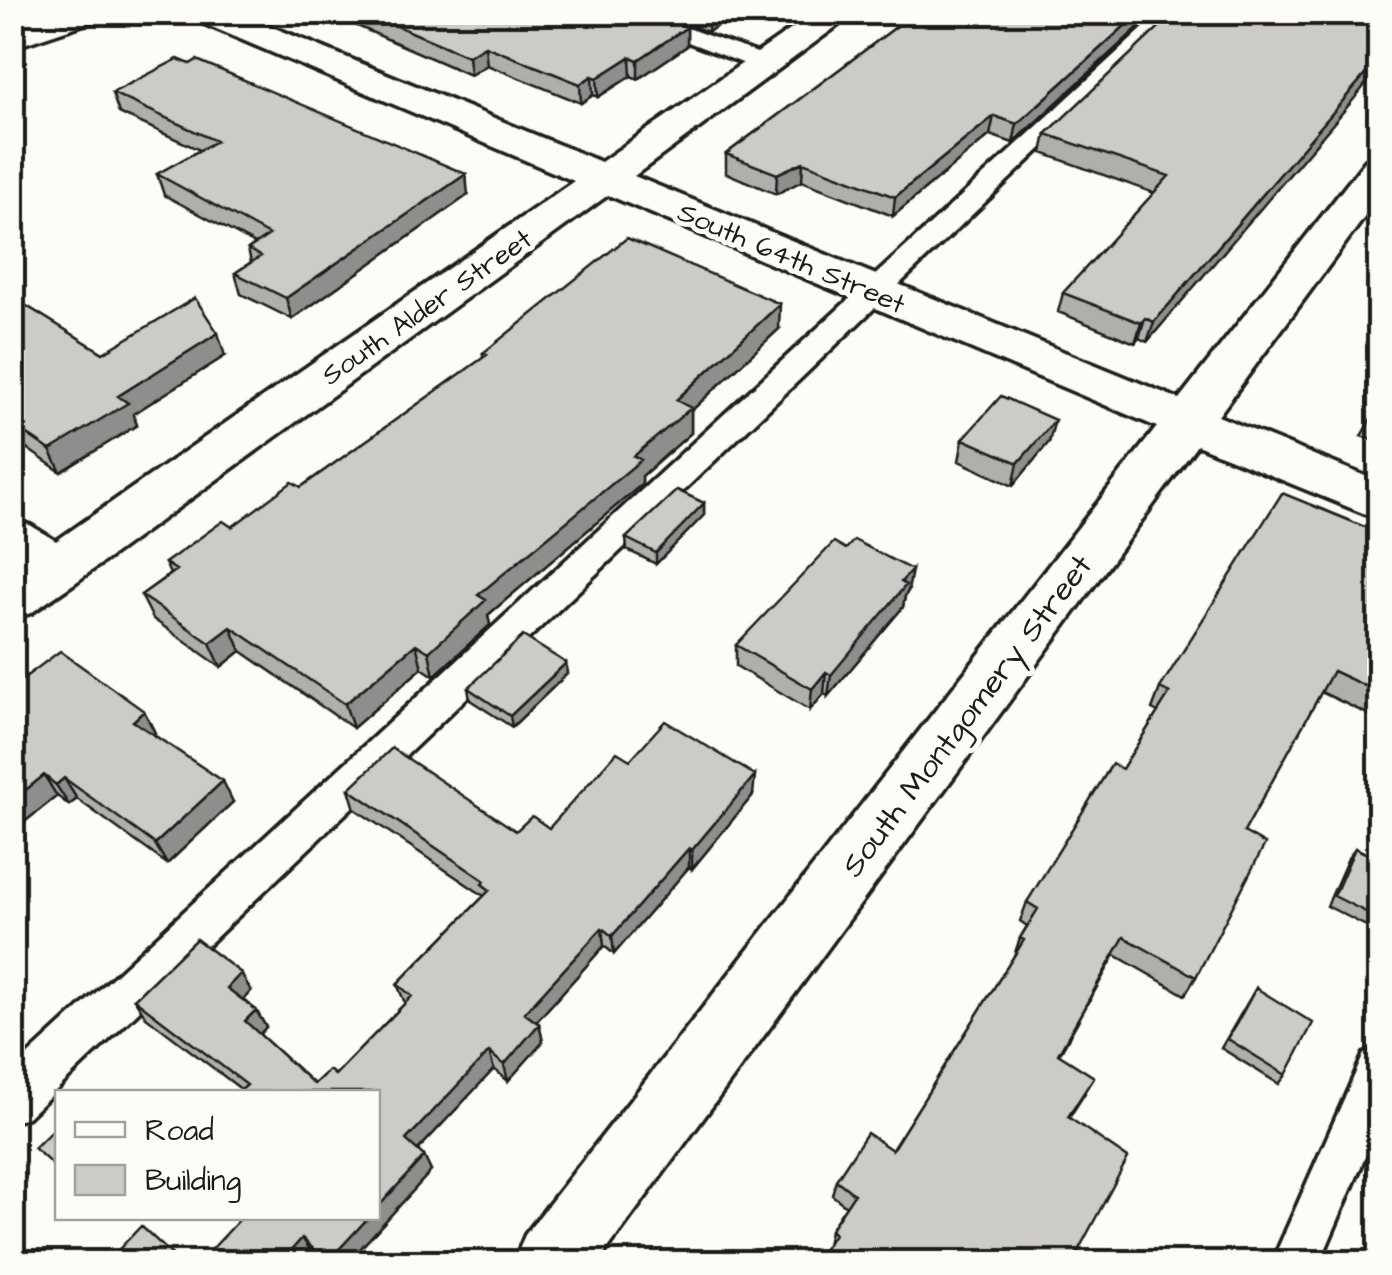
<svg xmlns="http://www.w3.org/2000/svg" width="1392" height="1275" viewBox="0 0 1392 1275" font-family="'Architects Daughter',sans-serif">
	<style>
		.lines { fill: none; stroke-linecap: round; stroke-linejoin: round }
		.lane-casing { stroke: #1c1c1c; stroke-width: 7 }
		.street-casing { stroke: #1c1c1c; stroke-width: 7 }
		.path { stroke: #1c1c1c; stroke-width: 5; stroke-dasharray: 1 5; stroke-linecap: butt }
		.lane { fill: #fdfcf7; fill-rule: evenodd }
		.street { fill: #fdfcf7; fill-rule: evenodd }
		.wall { fill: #afafac; stroke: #1c1c1c; stroke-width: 2.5 }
		.shaded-wall { fill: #8f8e8c; stroke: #1c1c1c; stroke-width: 2.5 }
		.building { fill: #cccbc8; stroke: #1c1c1c; stroke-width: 2.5 }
		.labels { text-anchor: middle; stroke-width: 10; stroke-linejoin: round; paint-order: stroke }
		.far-street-label { font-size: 28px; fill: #1c1c1c; stroke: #fdfcf7 }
		.street-label { font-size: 32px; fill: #1c1c1c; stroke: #fdfcf7 }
	</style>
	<rect width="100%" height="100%" fill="#fdfcf7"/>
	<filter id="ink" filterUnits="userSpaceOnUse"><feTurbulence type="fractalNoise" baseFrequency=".01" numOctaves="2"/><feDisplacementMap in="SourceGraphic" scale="20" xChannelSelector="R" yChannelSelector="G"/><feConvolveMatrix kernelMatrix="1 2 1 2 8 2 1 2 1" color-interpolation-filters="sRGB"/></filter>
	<g filter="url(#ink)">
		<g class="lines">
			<defs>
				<path id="lane" d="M610,12H642L774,59L777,64L774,69H758Z
					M1161,12H1184L28,1117L12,1123V1070Z
					M1380,1048V1122L1320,1262H1272L1364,1054Z"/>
				<path id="street" d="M52,12H104L99,19L12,48V26Z
					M188,12H236L601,162L816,12H856L634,176L1179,399L1366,160L1380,156V196L1218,416L1380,482V520L1197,445L598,1262H514L525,1235L1157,427L608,195L76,582L31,613L12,619V571L18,568L12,564V520L30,525L56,541L574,181L193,19Z"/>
			</defs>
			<use href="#lane" class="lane-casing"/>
			<use href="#street" class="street-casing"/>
			<path class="path" d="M129,19L151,12"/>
			<use href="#lane" class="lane"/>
			<use href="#street" class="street"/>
		</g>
		<path class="wall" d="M338,12H648L687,27V46L638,79L631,76L598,97L593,95L581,103L487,65L470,75L339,18Z
			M655,12H737L708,32Z
			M916,12H1155L1013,143L990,135L893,216L802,181L776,194L726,173V154Z
			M1380,12V66L1147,342L1139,338L1135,343L1058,312L1063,293L1154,193L1042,153L1046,134Z
			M112,93L468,195L292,319L241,294L235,273L251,262L248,249L255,244L164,195L157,174L200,150L119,113Z
			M12,297L103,353L225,356L133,414L137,425L61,472L16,441L12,434Z
			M779,329L691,411V433L642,476V484L488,615L490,625L434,676L422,668L353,728L241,651L221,667L153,619L141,595L170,574L165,563L232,527L301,487L483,358V353Z
			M1380,403V443L1361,436Z
			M963,439L1049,442L1013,486L959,461Z
			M704,503V515L656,564L627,550L626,538Z
			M1380,533V720L1321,692L1244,832L1196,977L1185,995L1115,955L1059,1055L1085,1093L1069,1118L1072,1262H815L827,1245L830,1230L846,1206L832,1195L836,1180L892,1150L1014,956L1020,938L1027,926L1020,921L1027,902L1122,769L1158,712L1152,709L1160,688Z
			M908,591L905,596L903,607L828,696L824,694L810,710L736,666V645Z
			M566,663L567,674L512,727L470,700L468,688Z
			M12,687L144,711L155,733L153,734L233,802L167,864L77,799L69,805L57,796L12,832Z
			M630,760L753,795L692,869L689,867L614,954L604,946L536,1022L539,1024L543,1042L508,1081L494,1069L418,1150L431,1171L348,1262H323L312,1252L303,1262H200L378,1218L242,1090L146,1017L134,999L251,991L243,1000L256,1010L266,1027L259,1034L314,1084L335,1075L405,1003L397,984L484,896L355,809L349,789L516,831L549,828Z
			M1355,848L1380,860V933L1327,906L1348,858Z
			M1256,988L1286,1075L1279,1084L1221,1048Z"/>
		<path class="shaded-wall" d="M709,12H737L708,32Z
			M1140,12H1155L1013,143L1017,124Z
			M687,27V46L638,79V60Z
			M485,46L487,65L470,75L468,56Z
			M630,57L631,76L598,97L597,78Z
			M1380,57V66L1354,99L1147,342L1154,322Z
			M592,76L593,95L581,103L580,84Z
			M994,116L990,135L893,216L895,197Z
			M803,162L802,181L776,194L777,174Z
			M466,174L468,195L292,319L286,298Z
			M780,304L779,329L691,411V433L642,476V484L488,615L490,625L434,676L429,652L478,595L634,456L676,400Z
			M1145,318L1139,338L1135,343L1141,323Z
			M218,333L225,356L133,414L137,425L61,472L50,450L118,396Z
			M1055,420L1049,442L1013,486L1018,463Z
			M704,503V515L656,564V553Z
			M912,570L908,591L905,596L903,607L828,696L831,675L901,582Z
			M231,627L241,651L221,667L210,643Z
			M416,644L422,668L353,728L345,704Z
			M566,663L567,674L512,727L510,716Z
			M826,672L824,694L810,710L812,689Z
			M144,711L155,733L144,742L133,721Z
			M44,775L57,796L12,832V801Z
			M755,775L753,795L692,869V850Z
			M64,778L77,799L69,805L56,785Z
			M223,781L233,802L167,864L155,844Z
			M689,848V867L614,954L612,936Z
			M602,928L604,946L528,1031L524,1013Z
			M241,973L251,991L237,1006L227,988Z
			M256,1010L266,1027L255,1039L245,1021Z
			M539,1024L543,1042L508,1081L504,1065Z
			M489,1052L494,1069L413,1155L406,1140Z
			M424,1156L431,1171L348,1262H327L368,1218H378V1207Z
			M302,1238L312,1252L303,1262H281Z"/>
		<path class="building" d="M364,12H648L687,27L638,60L630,57L597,78L592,76L580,84L485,46L468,56Z
			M916,12H1140L1017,124L994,116L895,197L803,162L777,174L726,154Z
			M1175,12H1380V57L1154,322L1145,318L1141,323L1063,293L1169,176L1046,134Z
			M178,59L190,64L197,60L466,174L286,298L235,273L261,256L248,249L269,235L157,174L216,141L112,93Z
			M627,238L780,304L676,400L691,408L634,456L641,460L478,595L486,600L429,652L416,644L345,704L231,627L210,643L141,595L176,570L165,563L223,521L232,527L292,482L301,487L487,355L483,353Z
			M12,297L103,353L195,298L218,333L118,396L128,403L50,450L12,424V414L17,412L12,408Z
			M1001,396L1055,420L1018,463L963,439Z
			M1380,403V416L1372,413Z
			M677,490L704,503L656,553L626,538Z
			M1282,493L1380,533V693L1333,671L1244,832L1265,844L1196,977L1124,937L1058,1054L1094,1077L1068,1117L1128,1158L1072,1262H1042L1033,1256L1029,1262H815L834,1234L830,1230L854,1194L836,1180L867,1133L892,1150L1024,940L1020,938L1038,909L1027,902L1112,764L1122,769L1170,693L1160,688Z
			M854,540L912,570L901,582L906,585L831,675L826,672L812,689L736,645L834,542L846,549Z
			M523,636L566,663L510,716L468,688Z
			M60,651L144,711L133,721L223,781L155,844L64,778L56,785L44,775L12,801V687Z
			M665,721L755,775L692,850L689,848L612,936L602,928L524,1013L539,1024L504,1065L489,1052L406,1140L424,1156L378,1207V1092H239L247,1085L134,999L196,939L241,973L227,988L256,1010L245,1021L314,1084L329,1070L335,1075L412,996L397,984L490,890L482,884L485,881L349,789L392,748L516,831L532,816L549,828L617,752L630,760Z
			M1355,848L1380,860V919L1334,896Z
			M1256,988L1313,1023L1286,1075L1228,1039Z
			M58,1125V1170L34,1148Z
			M241,1218H368L327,1262L302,1238L281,1262H200Z
			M141,1226L180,1262H107Z"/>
	</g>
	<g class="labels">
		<g class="far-street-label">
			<text transform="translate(792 257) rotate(23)" y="10">South 64th Street</text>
			<text transform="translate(426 306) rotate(-35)" y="10">South Alder Street</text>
		</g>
		<g class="street-label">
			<text transform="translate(966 715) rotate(-53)" y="11">South Montgomery Street</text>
		</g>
	</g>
	<rect width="1392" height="1275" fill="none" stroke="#fdfcf7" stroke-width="50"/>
	<rect x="25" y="25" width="1342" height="1225" fill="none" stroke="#1c1c1c" stroke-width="4" filter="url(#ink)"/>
	<rect x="55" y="1090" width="325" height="130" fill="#fdfcf7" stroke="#a3a29f" stroke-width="2.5"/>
	<rect x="75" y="1122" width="50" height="15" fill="#fdfcf7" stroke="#a3a29f" stroke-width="2.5"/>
	<text x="145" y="1140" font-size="30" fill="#1c1c1c">Road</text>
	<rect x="75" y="1165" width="50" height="30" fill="#cccbc8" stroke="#a3a29f" stroke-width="2.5"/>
	<text x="145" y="1190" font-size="30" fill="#1c1c1c">Building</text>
</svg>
